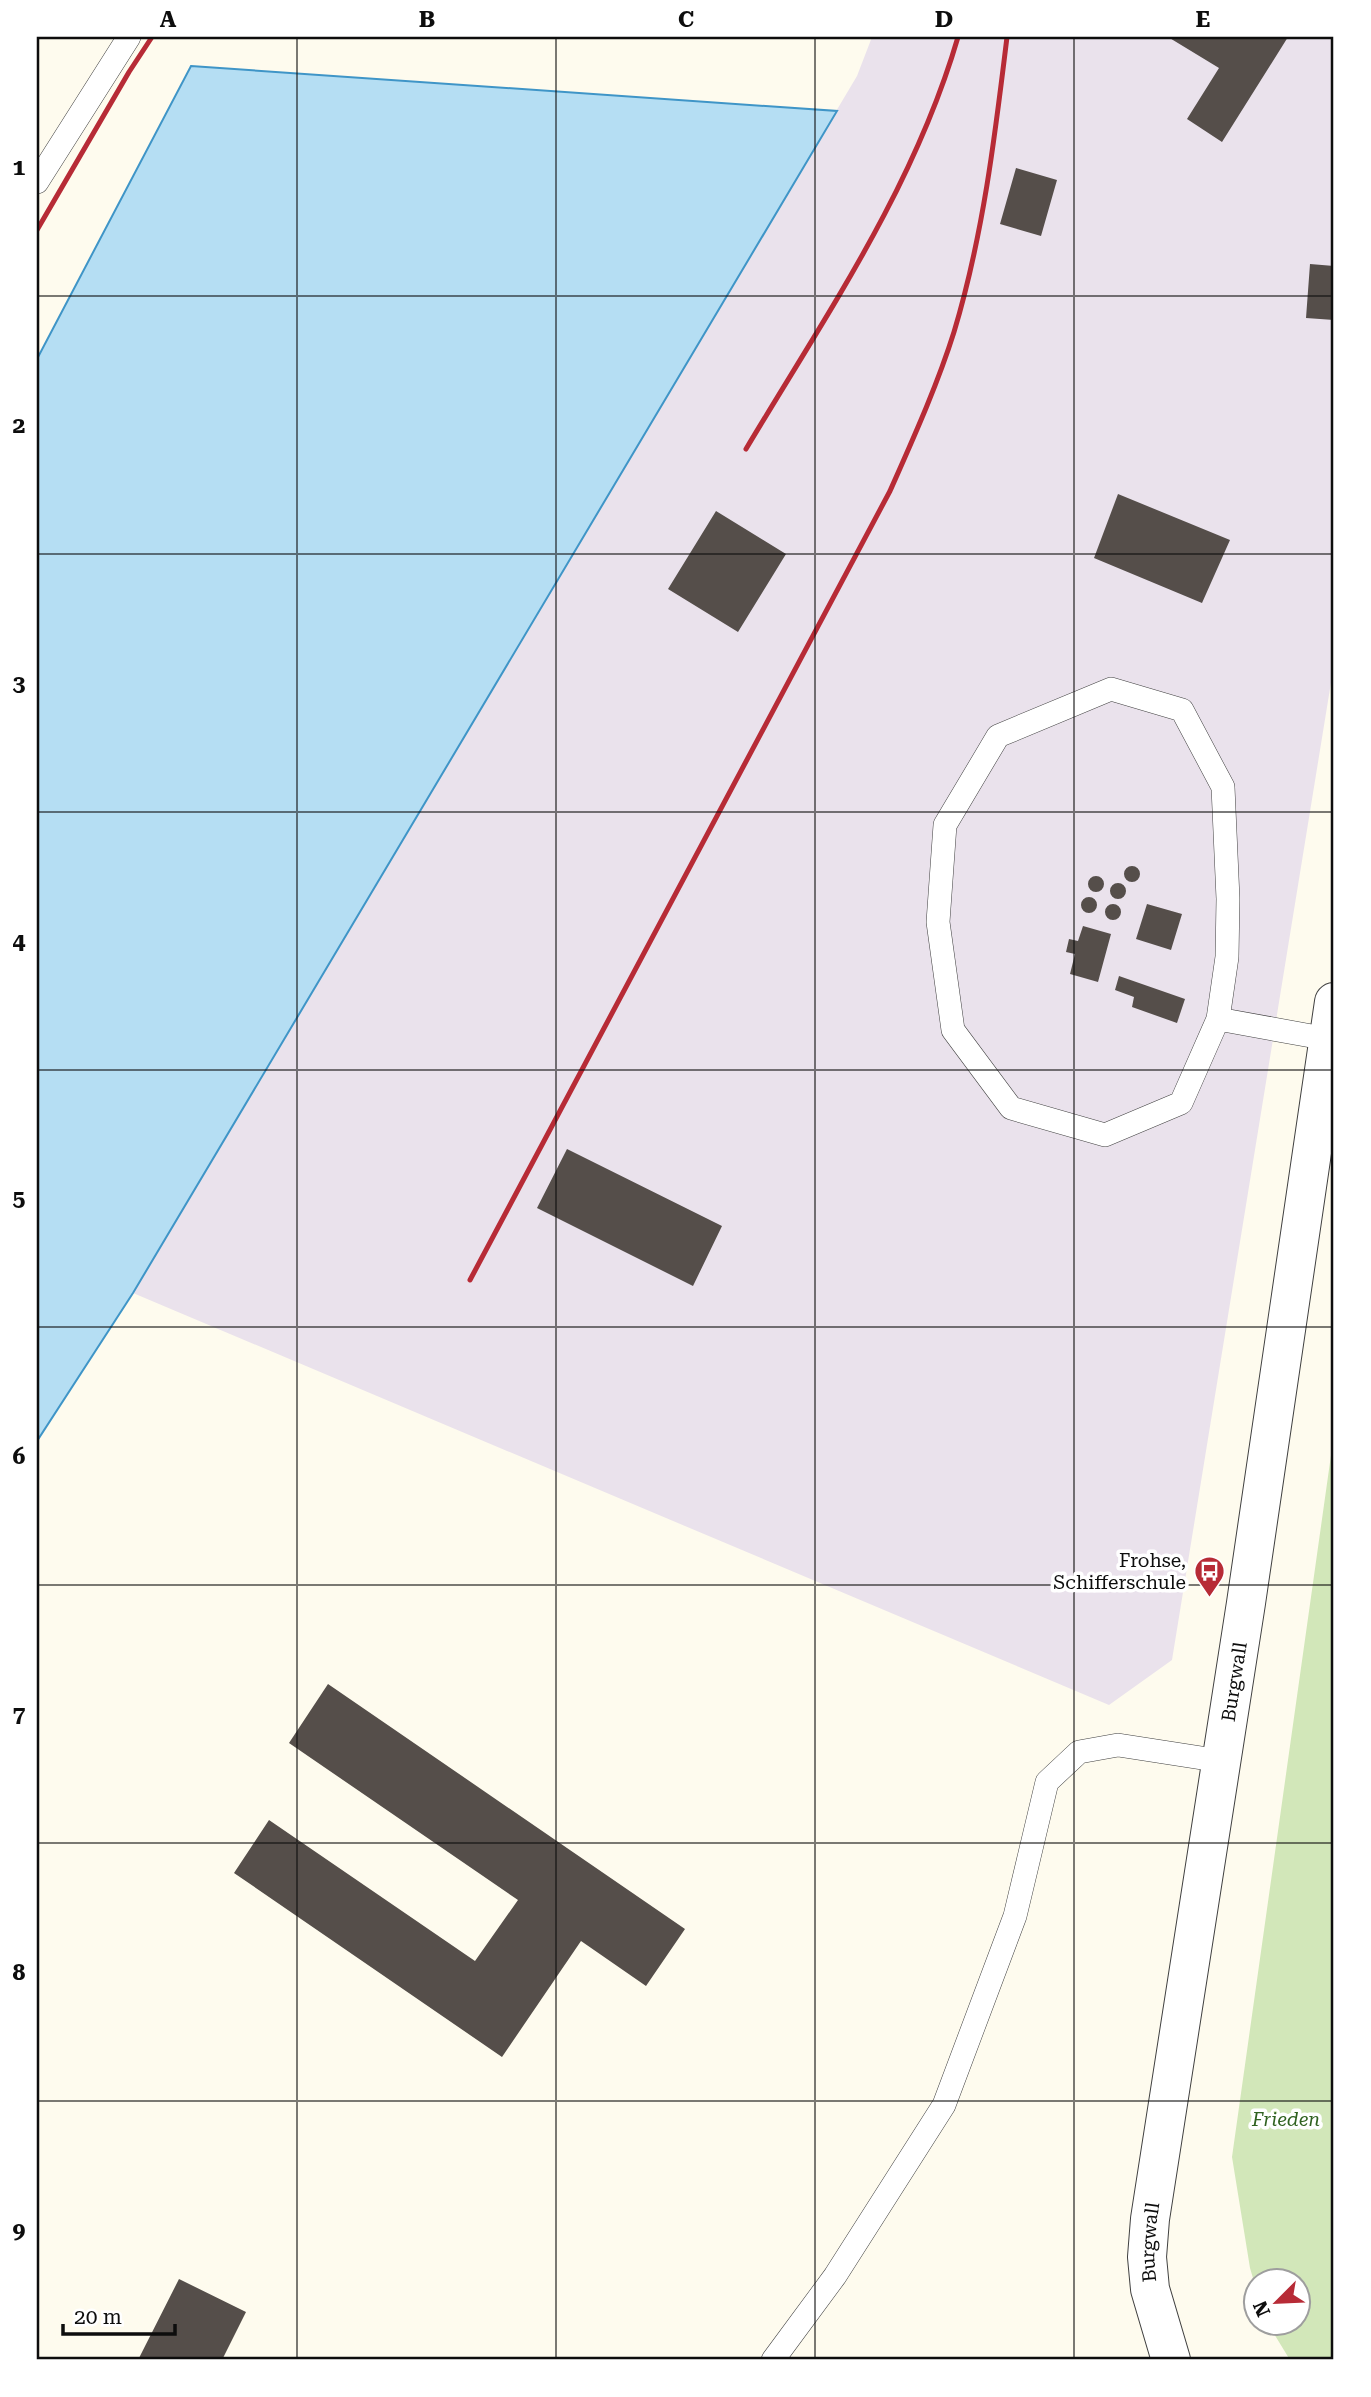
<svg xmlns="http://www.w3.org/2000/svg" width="1371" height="2397" viewBox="0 0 1371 2397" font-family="'Roboto Serif',serif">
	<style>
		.industrial { fill: #eae2ec }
		.green { fill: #d2e7b9 }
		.water { fill: #b5def3; stroke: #3f95c7; stroke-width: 2 }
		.building { fill: #554e4a }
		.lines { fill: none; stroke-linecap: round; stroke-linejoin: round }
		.service-casing { stroke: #404040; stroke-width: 24 }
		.tertiary-casing { stroke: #404040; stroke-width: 40 }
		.service { stroke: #fff; stroke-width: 23 }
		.tertiary { stroke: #fff; stroke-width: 38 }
		.rail { stroke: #b72b36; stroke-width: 5 }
		.grid { fill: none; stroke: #0d0d0d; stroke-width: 2; stroke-opacity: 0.55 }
		.labels { text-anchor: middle; stroke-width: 7; stroke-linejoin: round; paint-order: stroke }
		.poi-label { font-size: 19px; fill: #0d0d0d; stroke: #fff; text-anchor: end }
		.street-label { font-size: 19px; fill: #0d0d0d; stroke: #fff }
		.park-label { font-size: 19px; font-style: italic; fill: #306220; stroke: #fff }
		.neatline { fill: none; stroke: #0d0d0d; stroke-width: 2.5 }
		.grid-label { font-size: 23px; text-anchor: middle; font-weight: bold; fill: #0d0d0d }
	</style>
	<rect width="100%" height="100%" fill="#fefbee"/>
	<path class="industrial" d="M872,37H1334V664L1172,1660L1109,1705L133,1293L857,76Z"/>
	<path class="green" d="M1334,1434V2360H1290L1268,2324H1298V2282H1256L1255,2285L1250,2268L1232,2157Z"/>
	<path class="water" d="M191,66L837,111L133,1293L37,1441V359Z"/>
	<path class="building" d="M1168,37H1288L1222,142L1187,119L1219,68Z
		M1016,168L1057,180L1041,236L1000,224Z
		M1310,264L1334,266V320L1306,318Z
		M1118,494L1230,540L1202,603L1094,558Z
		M716,511L786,554L738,632L668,589Z
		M1124 874a8 8 0 1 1 16 0a8 8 0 1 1-16 0Z
		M1088 884a8 8 0 1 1 16 0a8 8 0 1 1-16 0Z
		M1110 891a8 8 0 1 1 16 0a8 8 0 1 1-16 0Z
		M1081 905a8 8 0 1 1 16 0a8 8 0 1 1-16 0Z
		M1147,904L1182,914L1171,950L1136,939Z
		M1105 912a8 8 0 1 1 16 0a8 8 0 1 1-16 0Z
		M1083,926L1111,934L1098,982L1070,974L1075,954L1066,952L1069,939L1078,941Z
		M1119,976L1185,999L1177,1023L1132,1007L1134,997L1115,990Z
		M567,1149L722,1226L693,1286L537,1208Z
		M328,1684L685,1929L646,1986L581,1941L502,2057L234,1873L269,1820L475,1961L518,1900L289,1743Z
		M179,2279L246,2312L222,2360H138Z"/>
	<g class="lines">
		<defs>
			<path id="service" d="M37,182L129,37
				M1218,1019L1181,1103L1105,1135L1011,1108L953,1030L938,922L945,825L998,736L1111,689L1182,710L1223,787L1228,899L1227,957L1218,1019L1328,1039
				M773,2360L835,2276L944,2105L1015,1916L1047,1782L1079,1752L1118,1745L1221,1761"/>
			<g id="tertiary">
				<path id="s1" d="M1171,2360L1150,2289L1147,2257L1150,2219L1246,1603L1334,1002"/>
			</g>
		</defs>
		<use href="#service" class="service-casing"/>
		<use href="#tertiary" class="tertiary-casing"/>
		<use href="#service" class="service"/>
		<use href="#tertiary" class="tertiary"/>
		<path class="rail" d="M37,230L129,72L152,37
			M746,449C826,315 914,188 958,37
			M470,1280L890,491C913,439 937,386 954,332C983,236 995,136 1007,37"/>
	</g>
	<path class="grid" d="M297,37V2360M556,37V2360M815,37V2360M1074,37V2360M37,296H1334M37,554H1334M37,812H1334M37,1070H1334M37,1327H1334M37,1585H1334M37,1843H1334M37,2101H1334"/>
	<defs>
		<symbol id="bus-pin" viewBox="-11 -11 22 30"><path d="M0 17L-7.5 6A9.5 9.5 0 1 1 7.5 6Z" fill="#b72b36" stroke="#fff"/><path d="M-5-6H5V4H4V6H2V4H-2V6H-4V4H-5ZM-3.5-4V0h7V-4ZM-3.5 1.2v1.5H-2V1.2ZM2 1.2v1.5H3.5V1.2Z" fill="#fff"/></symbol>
	</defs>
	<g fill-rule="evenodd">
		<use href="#bus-pin" x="1192" y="1554" width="35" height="47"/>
	</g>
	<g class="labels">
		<g class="poi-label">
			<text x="1186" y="1567">Frohse,<tspan x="1186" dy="22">Schifferschule</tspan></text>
		</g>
		<g class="street-label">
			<text dy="7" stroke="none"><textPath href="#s1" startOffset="688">Burgwall</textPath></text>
			<text dy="7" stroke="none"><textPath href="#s1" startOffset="121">Burgwall</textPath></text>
		</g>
		<g class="park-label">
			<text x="1286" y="2126">Frieden</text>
		</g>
	</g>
	<rect width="1371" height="2397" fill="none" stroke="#ffffff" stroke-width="77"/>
	<g transform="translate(1277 2302) rotate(246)"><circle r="33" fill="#ffffff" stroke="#9e9e9e" stroke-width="2"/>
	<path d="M0-5L12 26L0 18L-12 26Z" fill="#b72b36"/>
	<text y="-10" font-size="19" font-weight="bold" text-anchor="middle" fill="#0d0d0d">N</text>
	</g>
	<path d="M63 2324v10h112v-10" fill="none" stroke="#0d0d0d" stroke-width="3.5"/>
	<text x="74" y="2324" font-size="21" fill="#0d0d0d" stroke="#ffffff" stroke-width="5" paint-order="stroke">20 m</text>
	<rect x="38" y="38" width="1294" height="2320" class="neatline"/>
	<g class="grid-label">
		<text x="168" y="27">A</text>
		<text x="427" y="27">B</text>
		<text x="686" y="27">C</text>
		<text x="944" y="27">D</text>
		<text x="1203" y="27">E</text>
		<text x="19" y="175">1</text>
		<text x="19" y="433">2</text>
		<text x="19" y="691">3</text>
		<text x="19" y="949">4</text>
		<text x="19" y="1206">5</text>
		<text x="19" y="1464">6</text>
		<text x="19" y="1722">7</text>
		<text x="19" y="1980">8</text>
		<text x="19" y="2238">9</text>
	</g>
</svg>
